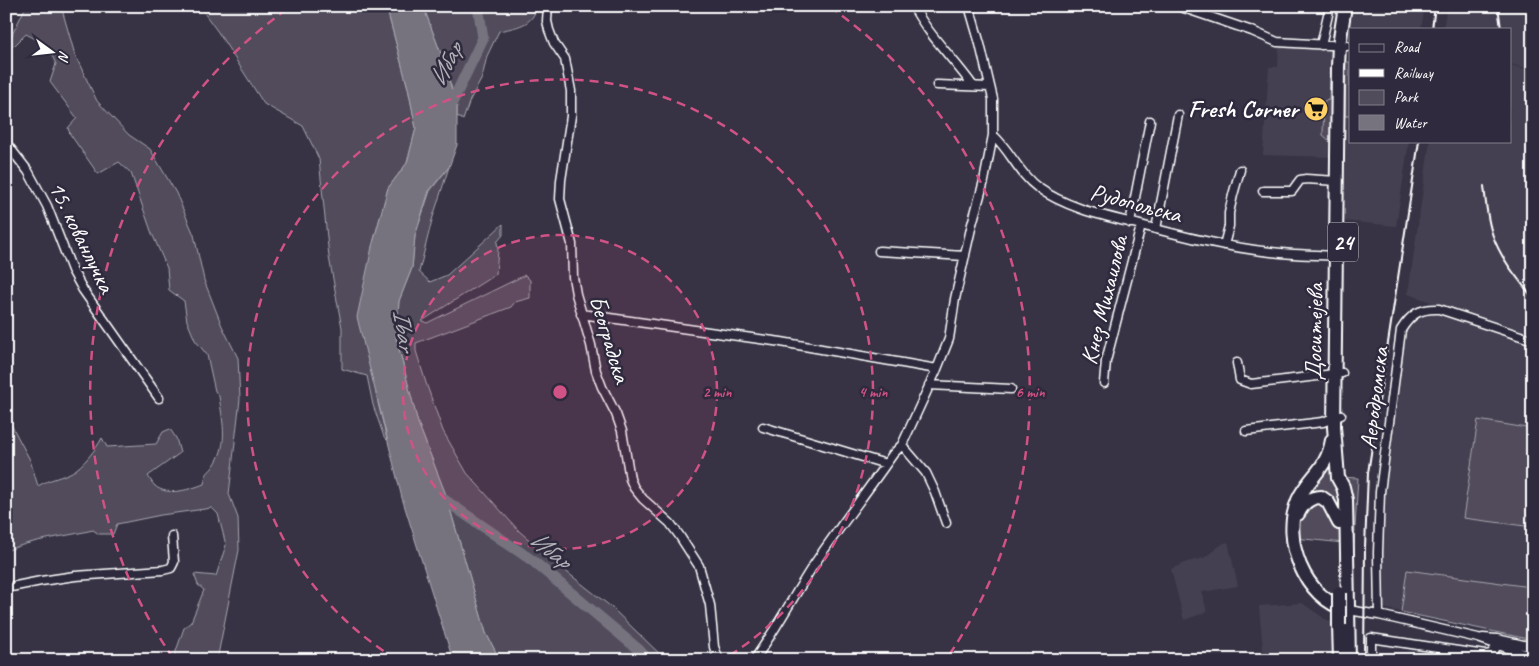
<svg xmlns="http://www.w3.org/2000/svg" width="1539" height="666" viewBox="0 0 1539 666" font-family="Caveat,sans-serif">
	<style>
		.built { fill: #444051 }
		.green { fill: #514c5c; stroke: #a8a6ae }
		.water { fill: #76737f; stroke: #adabb2 }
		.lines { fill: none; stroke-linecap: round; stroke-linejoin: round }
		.river { stroke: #76737f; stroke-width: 11 }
		.minor-casing { stroke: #fff; stroke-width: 11 }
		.primary-casing { stroke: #fff; stroke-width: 16 }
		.minor { stroke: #2f2a3d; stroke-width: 8 }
		.primary { stroke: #2f2a3d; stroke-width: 12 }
		.rail { stroke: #fff; stroke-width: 2 }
		.primary-bridge-casing { stroke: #fff; stroke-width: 16; stroke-linecap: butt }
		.primary-bridge { stroke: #2f2a3d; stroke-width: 12 }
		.ring { fill: none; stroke: #d15284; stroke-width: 2.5; stroke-dasharray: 9 6 }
		.labels { text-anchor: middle; stroke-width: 5; stroke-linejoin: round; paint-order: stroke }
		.shield { fill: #2f2a3d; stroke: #c1bfc5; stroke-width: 1 }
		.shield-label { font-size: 22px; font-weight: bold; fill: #fff }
		.poi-label { font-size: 24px; font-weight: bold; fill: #fff; stroke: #2f2a3d; text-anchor: end }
		.street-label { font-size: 24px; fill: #fff; stroke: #2f2a3d }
		.water-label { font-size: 25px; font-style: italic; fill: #b4b2b9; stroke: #2f2a3d }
		.centre { fill: #d15284; stroke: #2f2a3d; stroke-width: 2.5 }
		.ring-label { font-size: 15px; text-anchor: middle; font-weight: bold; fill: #d15284; stroke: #2f2a3d; stroke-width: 5; stroke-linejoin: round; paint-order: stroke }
	</style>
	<rect width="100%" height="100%" fill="#373345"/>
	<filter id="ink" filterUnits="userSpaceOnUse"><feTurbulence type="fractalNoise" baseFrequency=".02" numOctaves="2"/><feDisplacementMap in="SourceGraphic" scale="10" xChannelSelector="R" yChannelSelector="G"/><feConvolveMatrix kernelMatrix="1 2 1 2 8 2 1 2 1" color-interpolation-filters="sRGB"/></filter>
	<g filter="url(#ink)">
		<path class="built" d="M1353,6H1425L1421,29H1350V52H1346Z
			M1447,6H1533V70L1510,64V29H1443Z
			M1279,45L1333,47V157L1263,155L1269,67H1278Z
			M1510,65L1533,71V335H1528L1408,294L1430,141H1510Z
			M1345,116H1350V141H1409L1396,226L1344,221Z
			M1430,312L1533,346V640L1379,607L1380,492L1405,333L1409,324L1414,318Z
			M1228,542L1238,586L1202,592L1207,612L1184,620L1171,569L1187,562L1204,558L1222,544Z
			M1302,603L1325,619L1339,625V660H1264L1259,606Z"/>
		<path class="green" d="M26,6H61L75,55L97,101L129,135L150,149L176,193L194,235L204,280L222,326L238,358L240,399L229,494L238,518L239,550L217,660H173L184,628L191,622L204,590L198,585L194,574L216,576L226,545L218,514L212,508L161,515L117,524L113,534H99L93,530C64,537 33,539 6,551V415L30,460L38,486C49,479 61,478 72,472C82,467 97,448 102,438L107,447L156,444L163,432L170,429L176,438L180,453L148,476C150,479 152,483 155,486C168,497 191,489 204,484C206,470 209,474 215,464C229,443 222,419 219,396L215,391L207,355L195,340L187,321L184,301L169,290L167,268L151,231L131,173L119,162L98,174L70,134L68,128L77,118L50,82L56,64L47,45L26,34L14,46L8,43Z
			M199,6H386L408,88L416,128L407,163L388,188L372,247L378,403L387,440L384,437L373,405L367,376L342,369V328L329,257L319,159L303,126L264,104L218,32Z
			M423,6H537C533,26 516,27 499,31L487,56L482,78L470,100L463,120L457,116V107L443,59Z
			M1346,62H1350V116H1345Z
			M1332,72V143L1323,135L1324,101L1329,100L1330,76Z
			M449,167L432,220L419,272L430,282L447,275L503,224V235L497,242L498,250L496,274L422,321L427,323L525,275L530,280V298L515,302L511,307L416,343V351L426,383L443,431L467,473L519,531L568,573L610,606L666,660H500L486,633L446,495L418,423L396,337L399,301L412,268L415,236L430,191Z
			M1478,420L1533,429V527L1463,518Z
			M1330,452L1338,477L1358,478L1354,544L1294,538V513Z
			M1533,569V640L1401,612L1407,570L1530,587Z"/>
		<path class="water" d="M386,6H423L443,59L457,107V145L449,167L429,191L415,236L412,268L399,301L396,337L418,423L446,495L486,633L500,660H453L402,498L357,317L372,247L388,188L407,163L416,128L408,88Z"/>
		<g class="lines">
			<path class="river" d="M448,111L483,38L478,6
				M436,494L533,561L639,650L648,660"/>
			<defs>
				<path id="minor" d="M548,6L547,21L549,30L554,43L565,59L571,91V116L561,180L560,199L572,244L573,277L576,294L591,345L596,371L602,387L616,414L622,431L630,479L634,488L643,499L670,523L679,535L699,566L710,605L714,647L719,660
					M913,6C929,36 954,59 973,86
					M969,6L980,44L993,99V135
					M1178,6L1252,31L1277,42L1347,46
					M1321,45L1330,6
					M937,85L990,87
					M6,143L28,171L47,206L72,270L83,290L159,398
					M1263,191H1292L1300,180L1306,179L1337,181
					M1130,223L1150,121
					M1156,229L1178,115
					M1224,245L1229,226V213L1233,195L1240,170
					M879,251L965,256
					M581,314L781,342L937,369
					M1237,363L1240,380L1251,384L1342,373
					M1104,383L1106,361L1141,226
					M929,385L1011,389
					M763,427L886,464
					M1246,431L1323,422L1341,415
					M902,445L926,473L935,492L946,523
					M6,588L41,581L75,576L163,570L171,568L174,562L172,536
					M1348,610L1379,615L1478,638L1533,657
					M1379,615L1378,553L1380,492L1401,330C1411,314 1420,308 1439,309L1533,340
					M1483,638L1497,639L1533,647
					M754,660C775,631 792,599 811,569C837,530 866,493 893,454L902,445L937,369L949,339L955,299L972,224L984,181L993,135C1010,150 1019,174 1037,187C1065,207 1100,215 1133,223C1178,235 1224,247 1271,252C1295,255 1319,255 1343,256
					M1371,660V638L1485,655L1491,654L1497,646"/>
				<path id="primary" d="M1345,6L1339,45L1338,67L1334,427L1338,478L1343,487L1346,500L1349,660
					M1332,440C1327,470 1309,476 1298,500C1281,539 1304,599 1348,610
					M1298,514C1303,504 1309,497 1321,497L1328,502L1339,523
					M1339,625L1340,660"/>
			</defs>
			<use href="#minor" class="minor-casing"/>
			<use href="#primary" class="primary-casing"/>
			<use href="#minor" class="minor"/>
			<use href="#primary" class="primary"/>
			<path class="rail" d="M1498,6L1501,29
				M1432,29L1435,6
				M1484,186C1486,203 1487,220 1493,236C1501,259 1518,279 1533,298
				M1364,660L1365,547L1368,473L1419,141"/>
			<defs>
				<path id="primary-bridge" d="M1339,593V625"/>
			</defs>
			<use href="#primary-bridge" class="primary-bridge-casing"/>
			<use href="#primary-bridge" class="primary-bridge"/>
		</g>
	</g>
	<circle cx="560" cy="392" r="157" fill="#d15284" fill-opacity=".12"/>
	<g class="ring">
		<circle cx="560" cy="392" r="157"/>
		<path d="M396 659A313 313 0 1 1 724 659"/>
		<path d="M173 658A470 470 0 0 1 290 7M830 7A470 470 0 0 1 947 658"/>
	</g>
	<defs>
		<symbol id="supermarket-disc" viewBox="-11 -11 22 22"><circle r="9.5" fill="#ffd166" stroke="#2f2a3d"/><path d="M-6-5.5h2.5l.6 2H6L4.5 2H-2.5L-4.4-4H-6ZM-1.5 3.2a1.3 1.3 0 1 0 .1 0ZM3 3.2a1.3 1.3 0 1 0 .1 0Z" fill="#111"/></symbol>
	</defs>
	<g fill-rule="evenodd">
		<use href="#supermarket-disc" x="1302" y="95" width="28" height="28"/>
	</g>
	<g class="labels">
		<rect class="shield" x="1328" y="222.5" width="30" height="39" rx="4"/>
		<g class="shield-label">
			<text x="1343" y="250">24</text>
		</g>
		<g class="poi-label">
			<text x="1298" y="117">Fresh Corner</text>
		</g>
		<g class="street-label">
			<text transform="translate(1136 203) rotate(15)" y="8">Рудопољска</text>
			<text transform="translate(82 237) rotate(64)" y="8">15. кованлучка</text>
			<text transform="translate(1104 300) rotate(-76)" y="8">Кнез Михаилова</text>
			<text transform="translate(1314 332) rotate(-89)" y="8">Доситејева</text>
			<text transform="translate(610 339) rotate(73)" y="8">Београдска</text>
			<text transform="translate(1374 398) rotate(-83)" y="8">Аеродромска</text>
		</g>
		<g class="water-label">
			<text transform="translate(445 64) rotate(-63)" y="9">Ибар</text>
			<text transform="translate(405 330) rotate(82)" y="9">Ibar</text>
			<text transform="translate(551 549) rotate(38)" y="9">Ибар</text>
		</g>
	</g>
	<circle cx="560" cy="392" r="8" class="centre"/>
	<g class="ring-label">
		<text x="717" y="397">2 min</text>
		<text x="873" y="397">4 min</text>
		<text x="1030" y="397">6 min</text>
	</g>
	<rect width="1539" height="666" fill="none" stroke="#2f2a3d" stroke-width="25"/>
	<rect x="12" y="12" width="1514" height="641" fill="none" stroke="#fff" stroke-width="2" filter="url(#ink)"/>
	<rect x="1349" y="28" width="162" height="115" fill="#2f2a3d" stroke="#827f8b"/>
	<rect x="1359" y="44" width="25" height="8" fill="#2f2a3d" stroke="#827f8b"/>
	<text x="1394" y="52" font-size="15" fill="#ffffff">Road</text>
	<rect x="1359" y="69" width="25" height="8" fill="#ffffff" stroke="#827f8b"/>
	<text x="1394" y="78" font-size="15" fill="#ffffff">Railway</text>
	<rect x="1359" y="90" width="25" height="15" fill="#514c5c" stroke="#827f8b"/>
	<text x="1394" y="102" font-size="15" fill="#ffffff">Park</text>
	<rect x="1359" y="115" width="25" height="15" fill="#76737f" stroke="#827f8b"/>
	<text x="1394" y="128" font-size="15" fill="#ffffff">Water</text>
	<g transform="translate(52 52) rotate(105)" stroke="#2f2a3d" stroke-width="4" paint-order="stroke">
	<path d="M0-4L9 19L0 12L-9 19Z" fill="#ffffff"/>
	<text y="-8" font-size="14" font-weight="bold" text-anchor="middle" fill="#ffffff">N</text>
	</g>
</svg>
